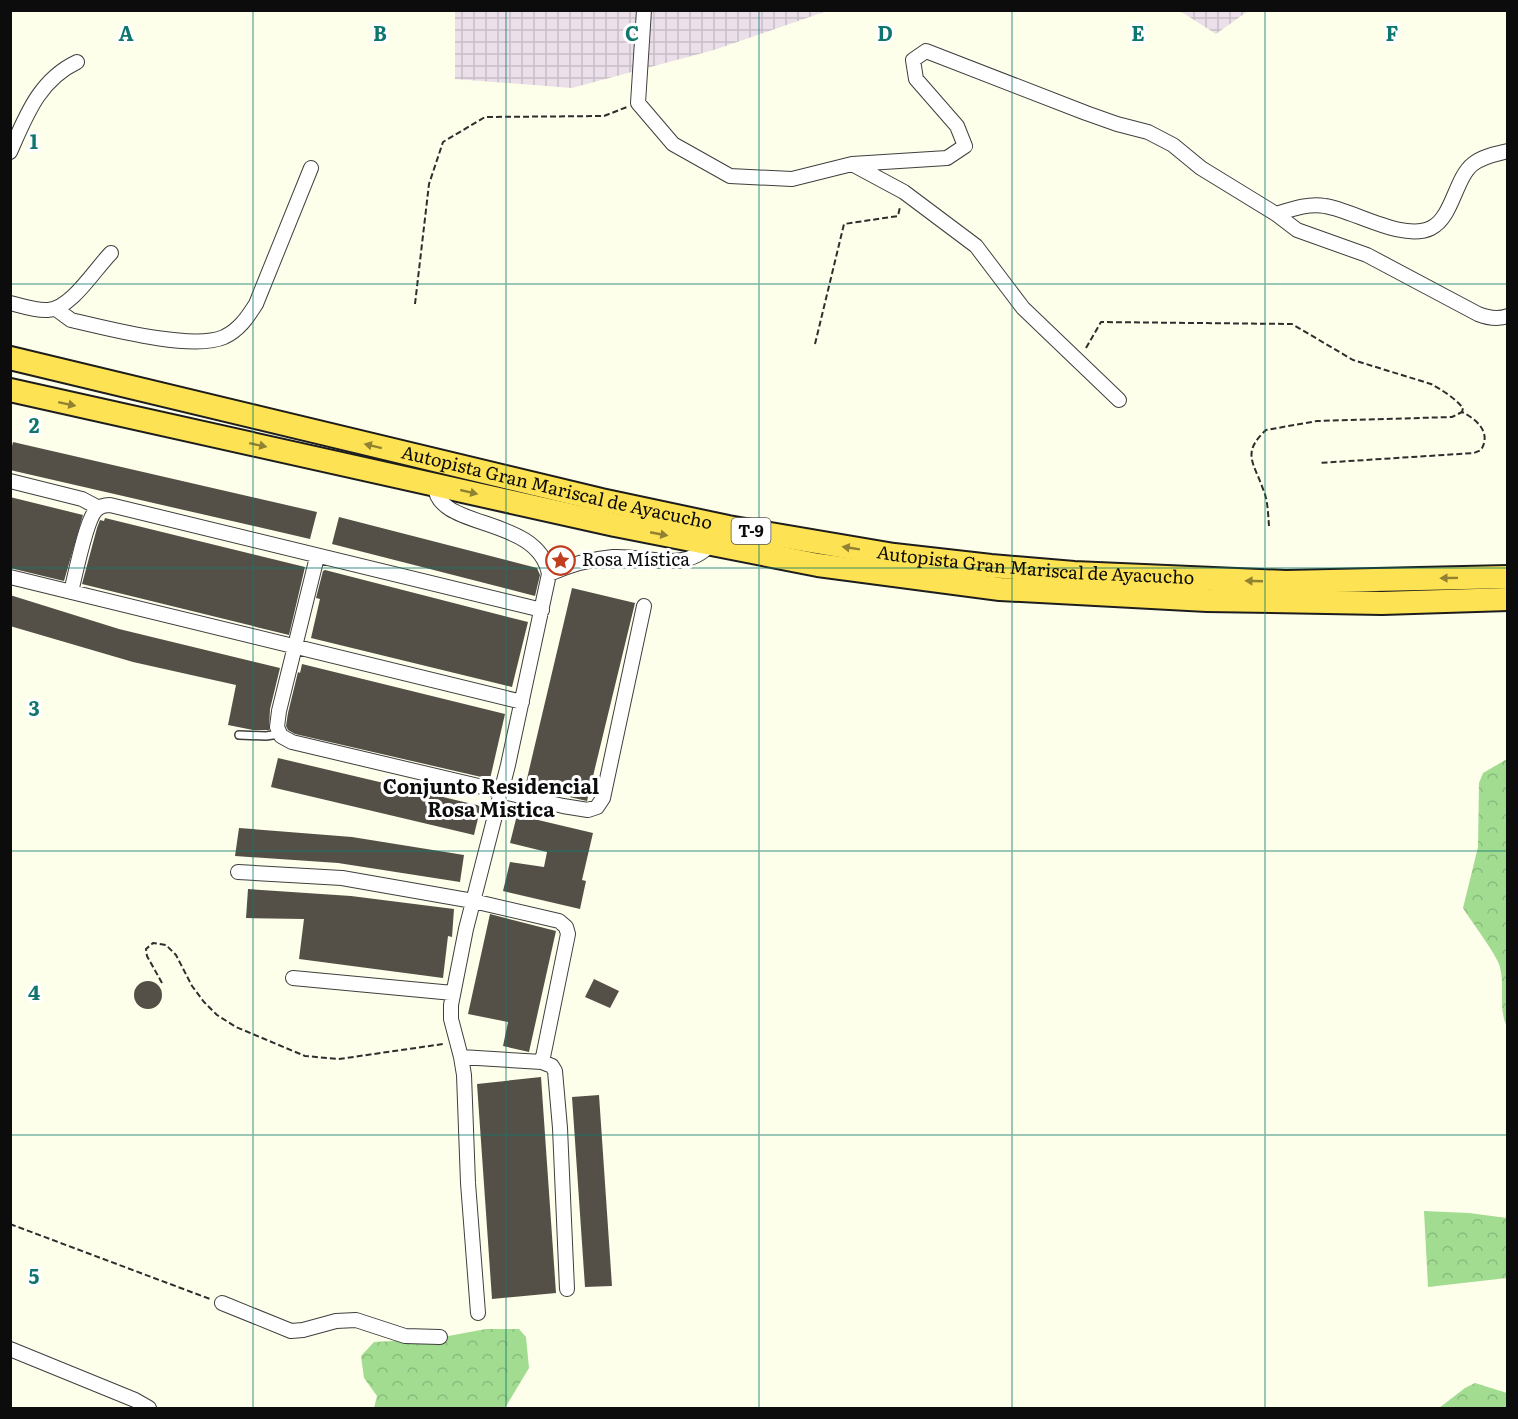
<svg xmlns="http://www.w3.org/2000/svg" width="1518" height="1419" viewBox="0 0 1518 1419" font-family="Literata,serif">
	<style>
		.industrial { fill: url(#industrial-grid) }
		.forest { fill: url(#forest-crowns) }
		.building { fill: #555047 }
		.lines { fill: none; stroke-linecap: round; stroke-linejoin: round }
		.service-casing { stroke: #3f3f3f; stroke-width: 10 }
		.minor-casing { stroke: #3f3f3f; stroke-width: 16 }
		.trunk-casing { stroke: #1d1d1d; stroke-width: 26 }
		.path { stroke: #2e2e2e; stroke-width: 2; stroke-dasharray: 6 3; stroke-linecap: butt }
		.service { stroke: #fff; stroke-width: 7 }
		.minor { stroke: #fff; stroke-width: 14 }
		.trunk { stroke: #fde253; stroke-width: 22 }
		.oneway { fill: #918233 }
		.grid { fill: none; stroke: #0f766e; stroke-width: 1.5; stroke-opacity: 0.55 }
		.labels { text-anchor: middle; stroke-width: 6; stroke-linejoin: round; paint-order: stroke }
		.shield { fill: #fff; stroke: #555; stroke-width: 1.5 }
		.shield-label { font-size: 16px; font-weight: bold; fill: #0c0c0c }
		.street-label { font-size: 18px; fill: #0c0c0c; stroke: #fff }
		.poi-label { font-size: 18px; fill: #0c0c0c; stroke: #fff; text-anchor: start }
		.neighbourhood-label { font-size: 20px; font-weight: bold; fill: #0c0c0c; stroke: #fff }
		.grid-label { font-size: 20px; text-anchor: middle; font-weight: bold; fill: #0f766e; stroke: #fff; stroke-width: 6; stroke-linejoin: round; paint-order: stroke }
	</style>
	<defs>
		<pattern id="industrial-grid" width="8" height="8" patternUnits="userSpaceOnUse" patternTransform="scale(1.5)"><rect width="8" height="8" fill="#ebdfea"/><path d="M0 4h8M4 0v8" fill="none" stroke="#c8bec8"/></pattern>
		<pattern id="forest-crowns" width="20" height="18" patternUnits="userSpaceOnUse" patternTransform="scale(1.5)"><rect width="20" height="18" fill="#a1dc91"/><path d="M2 6a3 3 0 1 1 6 0M12 15a3 3 0 1 1 6 0" fill="none" stroke="#89bc7c"/></pattern>
	</defs>
	<rect width="100%" height="100%" fill="#feffea"/>
	<path class="industrial" d="M455,11H827L714,50L572,88L455,79Z
		M1180,11V10L1248,11L1216,34Z"/>
	<path class="forest" d="M1507,759V1027C1498,1009 1505,987 1500,967C1497,955 1471,921 1463,908L1478,847L1479,783L1483,773Z
		M1424,1211L1469,1213L1507,1218V1278L1428,1287Z
		M486,1329H519L526,1337L529,1368L505,1408H374L377,1396L364,1378L361,1356L374,1342L432,1339Z
		M1475,1383L1507,1393V1408H1439L1465,1388Z"/>
	<path class="building" d="M13,442L317,512L310,539L10,470V454Z
		M10,497L83,515L64,581L10,568Z
		M339,517L537,568L540,575L535,596L332,544Z
		M105,518L305,567L289,635L82,584L97,528L100,520L104,521Z
		M325,570L528,622L512,687L311,638L320,599L316,598L323,571Z
		M572,588L635,603L587,801L525,787Z
		M10,595L119,629L280,668L270,709L269,730H253L228,725L236,685L133,662L10,626Z
		M302,664L505,714L490,779L295,734L288,730L286,726L288,713L298,672L300,673Z
		M278,758L481,806L474,835L271,787Z
		M517,815L593,833L582,880L586,881L580,909L503,891L510,862L544,867L547,852L510,843Z
		M239,828L352,837L464,855L460,882L338,863L235,856Z
		M248,889L351,896L454,909L452,937L448,936L443,978L299,959L304,919L246,918Z
		M490,914L556,931L529,1052L503,1046L508,1022L468,1014Z
		M594,979L619,991L610,1008L585,997Z
		M134 995a14 14 0 1 1 28 0a14 14 0 1 1-28 0Z
		M541,1077L556,1293L492,1299L477,1084Z
		M599,1095L612,1286L585,1287L572,1097Z"/>
	<g class="lines">
		<defs>
			<path id="service" d="M239,735L266,736L279,734"/>
			<path id="minor" d="M644,10L638,103L673,144L730,176L792,179L852,164L904,192L976,246L1023,308L1119,400
				M10,152C26,116 39,80 77,62
				M852,164L947,158L965,146L957,126L916,79L913,60L926,51L1086,113L1117,124L1148,132L1173,145L1201,168L1276,214L1297,230L1367,255L1478,314C1488,318 1497,320 1508,316
				M1276,214C1292,209 1309,203 1325,206C1353,210 1403,242 1431,228C1453,217 1455,178 1473,164C1483,156 1496,154 1508,151
				M10,303C22,306 36,311 48,310C71,309 95,269 111,253
				M56,309L71,320C106,328 192,351 224,337C239,330 247,318 256,304L311,168
				M10,481L82,499L99,508
				M435,484C434,531 538,514 549,574L508,765L466,929L451,1005V1019L461,1057L464,1075L468,1183L478,1313
				M317,557L279,711L277,727L281,736L292,742L563,806L588,810L597,807L603,798L644,606
				M549,574C569,565 591,559 613,557C647,555 684,574 711,544
				M10,577L522,702
				M71,592C75,576 86,520 96,510C100,506 104,505 110,505L542,610
				M238,872L342,878L473,901L559,921L566,927L568,934L542,1062
				M293,978L453,993
				M461,1057L542,1062L552,1066L555,1071L560,1128L567,1289
				M222,1303L291,1331L303,1330L336,1321L356,1320L405,1336L440,1337
				M10,1349L135,1400L149,1408"/>
			<g id="trunk">
				<path id="s1" d="M10,358L601,500L728,527L894,555L991,566L1074,573L1286,582L1508,577"/>
				<path d="M10,390L615,525L818,565L1000,589L1207,600L1382,603L1508,599"/>
			</g>
		</defs>
		<use href="#service" class="service-casing"/>
		<use href="#minor" class="minor-casing"/>
		<use href="#trunk" class="trunk-casing"/>
		<path class="path" d="M415,304L429,184L443,142L485,117L604,116L627,107
			M815,344L844,224L898,216L900,207
			M1086,348L1101,322L1292,324L1353,360L1431,384C1442,390 1455,398 1463,408L1462,412C1476,419 1492,432 1481,450L1474,453L1319,463
			M1269,526C1268,514 1268,500 1263,489C1254,463 1241,453 1266,430L1317,421L1452,417L1462,412
			M162,983L147,956L146,949L153,943L166,945L176,955L192,986L204,1002L217,1015L236,1027L305,1056L339,1059L443,1044
			M10,1224L210,1299"/>
		<use href="#service" class="service"/>
		<use href="#minor" class="minor"/>
		<use href="#trunk" class="trunk"/>
	</g>
	<defs><path id="oneway-solid" d="M-6-.8H1V-3.2L6.5 0L1 3.2V.8H-6Z" transform="scale(1.5)"/></defs>
	<g class="oneway">
		<use href="#oneway-solid" transform="translate(67 404) rotate(12)"/>
		<use href="#oneway-solid" transform="translate(258 445) rotate(12)"/>
		<use href="#oneway-solid" transform="translate(373 446) rotate(-166)"/>
		<use href="#oneway-solid" transform="translate(469 492) rotate(13)"/>
		<use href="#oneway-solid" transform="translate(659 534) rotate(11)"/>
		<use href="#oneway-solid" transform="translate(851 548) rotate(-171)"/>
		<use href="#oneway-solid" transform="translate(1449 578) rotate(179)"/>
		<use href="#oneway-solid" transform="translate(1254 581) rotate(-178)"/>
	</g>
	<path class="grid" d="M253,10V1408M506,10V1408M759,10V1408M1012,10V1408M1265,10V1408M10,284H1508M10,568H1508M10,851H1508M10,1135H1508"/>
	<defs>
		<symbol id="sight-ring" viewBox="-11 -11 22 22"><circle r="9.5" fill="#fff" stroke="#c13e1e" stroke-width="1.5"/><path d="M0-6L1.8-2.2L6-1.7L2.9 1.2L3.7 5.4L0 3.3L-3.7 5.4L-2.9 1.2L-6-1.7L-1.8-2.2Z" fill="#c13e1e"/></symbol>
	</defs>
	<g fill-rule="evenodd">
		<use href="#sight-ring" x="544" y="544" width="33" height="33"/>
	</g>
	<g class="labels">
		<rect class="shield" x="731.5" y="518" width="39" height="26" rx="4.5"/>
		<g class="shield-label">
			<text x="751" y="537">T-9</text>
		</g>
		<g class="street-label">
			<text dy="6" stroke="none"><textPath href="#s1" startOffset="562">Autopista Gran Mariscal de Ayacucho</textPath></text>
			<text dy="6" stroke="none"><textPath href="#s1" startOffset="1048">Autopista Gran Mariscal de Ayacucho</textPath></text>
		</g>
		<g class="poi-label">
			<text x="582" y="566">Rosa Mística</text>
		</g>
		<g class="neighbourhood-label">
			<text x="491" y="794">Conjunto Residencial<tspan x="491" dy="23">Rosa Mistica</tspan></text>
		</g>
	</g>
	<g class="grid-label">
		<text x="126" y="41">A</text>
		<text x="380" y="41">B</text>
		<text x="632" y="41">C</text>
		<text x="885" y="41">D</text>
		<text x="1138" y="41">E</text>
		<text x="1392" y="41">F</text>
		<text x="34" y="149">1</text>
		<text x="34" y="433">2</text>
		<text x="34" y="716">3</text>
		<text x="34" y="1000">4</text>
		<text x="34" y="1284">5</text>
	</g>
	<rect width="1518" height="1419" fill="none" stroke="#0c0c0c" stroke-width="24"/>
</svg>
